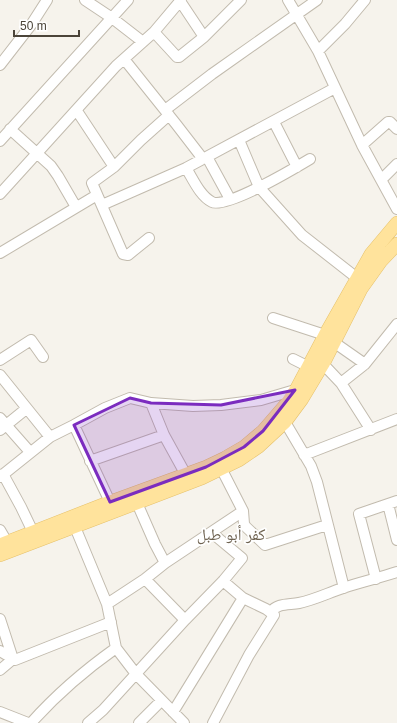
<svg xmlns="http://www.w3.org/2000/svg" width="397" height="723" viewBox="0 0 397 723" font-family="Helvetica,'Noto Naskh Arabic',sans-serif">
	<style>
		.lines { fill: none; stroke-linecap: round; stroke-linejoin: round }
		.minor-casing { stroke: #c2bbae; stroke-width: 12 }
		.major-casing { stroke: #e6c16a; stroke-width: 14 }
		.minor { stroke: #fff; stroke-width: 10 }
		.major { stroke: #ffe39c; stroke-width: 13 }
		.marked { fill: #7b2cbf; fill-opacity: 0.2; stroke: #7b2cbf; stroke-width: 3; stroke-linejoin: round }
		.labels { text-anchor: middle; stroke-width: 3.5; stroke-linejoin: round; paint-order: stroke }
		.quarter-label { font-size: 16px; fill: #6e6250; stroke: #fff }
	</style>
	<rect width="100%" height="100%" fill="#f6f3ec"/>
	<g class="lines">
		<defs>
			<path id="minor" d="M85,0L112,18L143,42
				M288,0L318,51L362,145L397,209
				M180,1L204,37
				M154,32L177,57H179L204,37L241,0
				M318,51L345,24L365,0
				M124,59L176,124L203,159
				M0,65L31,25L47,0
				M165,110L212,74L317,0
				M77,111L114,167
				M274,122L297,167
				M10,129L51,166L58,176L76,207
				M239,140L259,187L302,235L357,278
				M0,141L128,0
				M362,145L388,122H390L397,129
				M207,157L230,199
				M186,168C193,179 200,196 212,202C226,209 295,168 310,159
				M381,180L397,164
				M0,194L116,66L154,32L181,0
				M102,205L186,168L335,88
				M149,238L128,255L123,254L92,183L114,167L141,140L169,115
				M0,253L97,195
				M273,318L325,335
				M335,343L365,364
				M293,359L309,367
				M0,360L31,340L43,357
				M323,364L341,383L371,430
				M0,375L50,437
				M341,383L365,364L397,324
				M151,403L164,435L186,475
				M0,418L30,452
				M285,422L311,466L317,482L344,588
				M74,425L110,502
				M0,430L26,409
				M304,455L397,419
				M90,461L164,435
				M222,470L243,511L244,524L246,527L265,545L327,525
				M3,474L21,507L33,532
				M0,477L50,437L74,425L105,408L130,398L151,403L193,406L221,405L261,400L295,390
				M137,503L155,544L165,563
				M388,504L397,540
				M75,527L107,604L116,648L136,674L184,723
				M0,530L7,542
				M145,579L185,620
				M376,579L359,514L397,501
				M107,604L145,579L165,563L243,511
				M271,612C277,603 289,605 299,603C314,600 328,593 343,588C361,582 379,578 397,572
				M0,619L13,659L0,670
				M0,651L15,660L111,622
				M0,712L28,723
				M173,712L243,598
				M31,723C56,695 85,670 116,648
				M88,723L103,710L185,620L223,581L242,558L212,533
				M139,723L161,701
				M213,723L249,655L274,615L266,609L243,598L223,581"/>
			<path id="major" d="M0,545L110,502L206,467L225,458L244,447L263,431L288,402L297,388L325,335L371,254L397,223
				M0,555L202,478L239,460L258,447L285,422L302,399L323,364L361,289L381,261L397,244"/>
		</defs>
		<use href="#minor" class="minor-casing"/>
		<use href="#major" class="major-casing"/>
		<use href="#minor" class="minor"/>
		<use href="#major" class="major"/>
	</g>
	<path class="marked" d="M295,390L263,431L244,447L206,467L110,502L74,425L130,398L151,403L221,405Z"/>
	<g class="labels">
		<g class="quarter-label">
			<text x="231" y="540">كفر أبو طبل</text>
		</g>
	</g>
	<path d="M14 30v6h65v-6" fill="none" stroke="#4b4439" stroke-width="2"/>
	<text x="20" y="30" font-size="12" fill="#4b4439" stroke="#ffffff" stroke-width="3" paint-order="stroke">50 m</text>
</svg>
